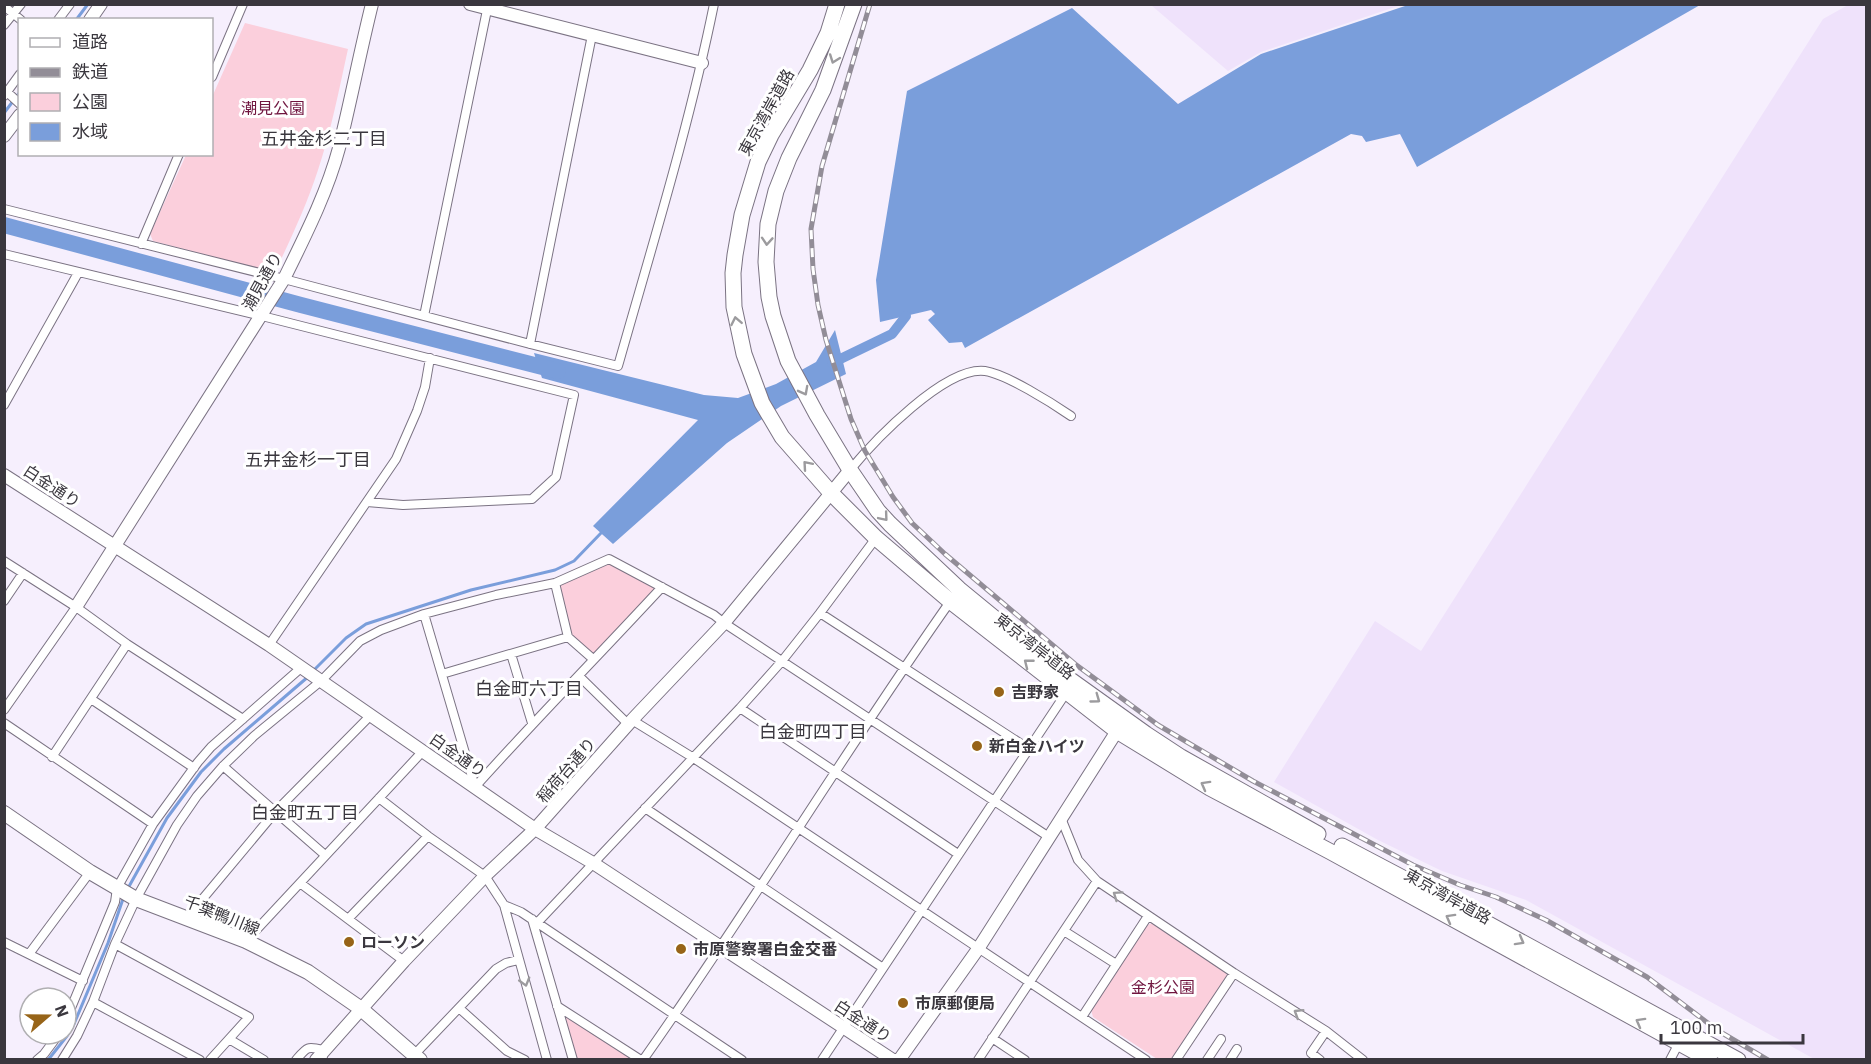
<svg xmlns="http://www.w3.org/2000/svg" width="1871" height="1064" viewBox="0 0 1871 1064" font-family="'IBM Plex Sans','Noto Sans JP',sans-serif">
	<style>
		.built { fill: #efe2fb }
		.green { fill: #fbcfdc }
		.water { fill: #7a9edb }
		.lines { fill: none; stroke-linecap: round; stroke-linejoin: round }
		.stream { stroke: #7a9edb; stroke-width: 3 }
		.canal { stroke: #7a9edb; stroke-width: 10 }
		.river { stroke: #7a9edb; stroke-width: 16 }
		.street-casing { stroke: #7b7383; stroke-width: 10 }
		.secondary-casing { stroke: #7b7383; stroke-width: 14 }
		.primary-casing { stroke: #7b7383; stroke-width: 16 }
		.highway-casing { stroke: #7b7383; stroke-width: 17 }
		.street { stroke: #fff; stroke-width: 8 }
		.secondary { stroke: #fff; stroke-width: 12 }
		.primary { stroke: #fff; stroke-width: 14 }
		.highway { stroke: #fff; stroke-width: 15 }
		.rail-casing { stroke: #928d97; stroke-width: 5 }
		.rail { stroke: #fff; stroke-width: 3; stroke-dasharray: 9; stroke-linecap: butt }
		.oneway { stroke: #9c9b9e }
		.poi-dot { fill: #976418; stroke: #fff; stroke-width: 2 }
		.labels { text-anchor: middle; stroke-width: 6; stroke-linejoin: round; paint-order: stroke }
		.park-label { font-size: 16px; fill: #70153f; stroke: #fff }
		.street-label { font-size: 16px; fill: #3a373e; stroke: #fff }
		.poi-label { font-size: 16px; font-weight: bold; fill: #3a373e; stroke: #fff; text-anchor: start }
		.neighbourhood-label { font-size: 18px; fill: #3a373e; stroke: #fff }
	</style>
	<rect width="100%" height="100%" fill="#f6effd"/>
	<path class="built" d="M1151,5H1401L1261,52L1228,71Z
		M1848,5H1866V1059L1816,1060L1526,900L1442,871L1378,840L1274,782L1375,621L1421,651L1823,19Z"/>
	<path class="green" d="M245,23L348,49C339,90 331,131 318,170C307,204 292,236 277,268L271,272L153,241L150,234L186,155L212,154V97Z
		M609,559L662,587L593,659L568,637L555,583Z
		M1153,923L1226,970L1227,977L1172,1059H1157L1093,1017L1091,1010L1147,925Z
		M557,1006L641,1059H573Z"/>
	<path class="water" d="M1408,5H1700L1417,167L1400,134L1366,142L1362,136L1351,134L965,348L962,342L949,343L928,320L935,314L931,310L880,322L876,280L907,91L1072,8L1178,104L1261,54Z
		M835,330L846,374L781,406L727,443L613,544L593,526L698,420L542,378L534,353L704,395L738,398L776,384L816,362Z"/>
	<g class="lines">
		<path class="stream" d="M76,20L88,4
			M4,113L20,92
			M313,671L346,638L366,624L471,590L555,570L574,561L602,532
			M127,890L167,818L201,772L224,749L309,676
			M48,1060L67,1036L74,1024L108,943L124,896"/>
		<path class="canal" d="M832,363L892,334L906,316"/>
		<path class="river" d="M4,225L301,305L558,371"/>
		<defs>
			<path id="street" d="M4,6L21,20
				M58,20L70,4
				M4,25L21,4
				M212,77L243,4
				M7,92L20,104
				M4,96L20,74
				M4,209L284,279L530,344L618,366C652,246 689,127 714,4
				M141,244L179,154
				M4,254L262,316L574,395L556,477L532,499L403,505L367,502
				M424,316L488,5
				M530,344L592,35
				M4,405L78,273
				M850,470C874,441 945,366 985,371C1006,374 1052,403 1071,416
				M4,561L76,607L127,644L243,719
				M555,583L568,637L593,659
				M4,601L23,573
				M820,613L1029,749
				M424,614L475,787
				M269,645L396,459L417,411L425,387L430,358
				M511,654L532,723
				M442,674L568,637
				M579,676L628,724
				M91,699L194,768
				M740,708L958,854
				M4,710L76,607
				M632,720L692,757L1146,1060
				M4,723L153,824
				M52,757L127,644
				M223,766L325,855
				M475,787C536,719 600,654 662,587
				M379,798L428,836L485,876L504,905L547,1060
				M645,808L883,968
				M1061,818L1078,860L1097,881L1234,973L1326,1031L1363,1060
				M300,883L404,961
				M504,905L521,912L742,1060
				M190,918L200,902L276,811L371,715
				M349,918L428,836
				M532,919L573,1060
				M537,923L740,708L782,661L820,613L876,538
				M1064,931L1116,964
				M246,941L423,751
				M4,942L83,981
				M115,944L249,1017L210,1060
				M29,954L90,872
				M93,1002L200,1060
				M557,1006L641,1060
				M459,1008L507,1051L525,1060
				M1082,1017L1148,916
				M66,1020L115,902L117,888L153,824L198,762L211,747L302,667
				M992,1038L1025,1060
				M229,1039L264,1060
				M414,1055L496,969L506,963L518,960
				M37,1060L44,1054L59,1034
				M62,1060L77,1036L93,1002L115,944L136,899L177,825L197,796L223,766L254,736L321,681L360,641L381,630L424,614L496,595L555,583L609,559L714,615L724,623L1049,837
				M296,1060C307,1047 307,1046 323,1050V1056
				M643,1060C750,909 845,750 952,599
				M822,1060L1066,693
				M978,1060L1097,881
				M1176,1060L1234,973
				M1207,1060L1221,1039
				M1230,1060L1237,1049
				M1320,1060L1311,1053L1326,1031
				M1670,1060L1679,1043"/>
			<path id="secondary" d="M470,4L702,63
				M90,20L101,4
				M4,136L20,115
				M4,475L269,645L535,829L593,863L893,1060
				M76,607L284,279C305,236 327,193 339,148C351,100 360,52 372,4
				M316,1060L404,961L485,876L535,829L632,720L724,623L850,470
				M899,1060L978,949L1117,731"/>
			<path id="primary" d="M4,813L90,872L136,899L246,941L308,972L360,1008L420,1060"/>
			<path id="highway" d="M837,4L828,33L810,70L771,135L758,162L742,215L735,255L733,273L734,307L744,354L762,403L782,437L831,493L876,538L950,601L1117,731L1210,788L1331,852L1710,1060
				M854,4L823,90L789,158L776,191L768,224L766,262L769,297L773,316L788,361L817,415L850,470L878,511L890,524L959,589L1065,676L1146,734L1181,757L1318,834
				M1342,846L1437,896L1738,1060"/>
		</defs>
		<use href="#street" class="street-casing"/>
		<use href="#secondary" class="secondary-casing"/>
		<use href="#primary" class="primary-casing"/>
		<use href="#highway" class="highway-casing"/>
		<use href="#street" class="street"/>
		<use href="#secondary" class="secondary"/>
		<use href="#primary" class="primary"/>
		<use href="#highway" class="highway"/>
		<defs>
			<path id="rail" d="M870,4L822,166L811,229L813,269L818,305L826,340L851,419L865,451L893,497L912,523L945,554L1075,664L1158,725L1253,781L1413,865L1460,885L1496,897L1546,920L1647,977L1717,1030L1768,1060"/>
		</defs>
		<use href="#rail" class="rail-casing"/>
		<use href="#rail" class="rail"/>
	</g>
	<defs><path id="oneway-chevron" d="M-2-3.5L2.5 0L-2 3.5" fill="none" stroke-width="1.6" stroke-linecap="round" stroke-linejoin="round" transform="scale(1.5)"/></defs>
	<g class="oneway">
		<use href="#oneway-chevron" transform="translate(834 59) rotate(110)"/>
		<use href="#oneway-chevron" transform="translate(767 241) rotate(94)"/>
		<use href="#oneway-chevron" transform="translate(736 321) rotate(-101)"/>
		<use href="#oneway-chevron" transform="translate(804 391) rotate(62)"/>
		<use href="#oneway-chevron" transform="translate(807 465) rotate(-131)"/>
		<use href="#oneway-chevron" transform="translate(884 517) rotate(50)"/>
		<use href="#oneway-chevron" transform="translate(1028 663) rotate(-142)"/>
		<use href="#oneway-chevron" transform="translate(1096 699) rotate(36)"/>
		<use href="#oneway-chevron" transform="translate(1205 785) rotate(-151)"/>
		<use href="#oneway-chevron" transform="translate(1117 895) rotate(-145)"/>
		<use href="#oneway-chevron" transform="translate(1450 918) rotate(-151)"/>
		<use href="#oneway-chevron" transform="translate(1520 941) rotate(29)"/>
		<use href="#oneway-chevron" transform="translate(525 982) rotate(74)"/>
		<use href="#oneway-chevron" transform="translate(1298 1013) rotate(-148)"/>
		<use href="#oneway-chevron" transform="translate(1640 1022) rotate(-151)"/>
	</g>
	<g class="poi-dot">
		<circle cx="999" cy="692" r="6"/>
		<circle cx="977" cy="746" r="6"/>
		<circle cx="349" cy="942" r="6"/>
		<circle cx="681" cy="949" r="6"/>
		<circle cx="903" cy="1003" r="6"/>
	</g>
	<g class="labels">
		<g class="park-label">
			<text x="273" y="114">潮見公園</text>
			<text x="1163" y="993">金杉公園</text>
		</g>
		<g class="street-label">
			<text transform="translate(766 112) rotate(-61)" y="6">東京湾岸道路</text>
			<text transform="translate(262 281) rotate(-61)" y="6">潮見通り</text>
			<text transform="translate(52 486) rotate(33)" y="6">白金通り</text>
			<text transform="translate(1035 646) rotate(38)" y="6">東京湾岸道路</text>
			<text transform="translate(458 755) rotate(35)" y="6">白金通り</text>
			<text transform="translate(566 770) rotate(-49)" y="6">稲荷台通り</text>
			<text transform="translate(1448 896) rotate(29)" y="6">東京湾岸道路</text>
			<text transform="translate(222 915) rotate(22)" y="6">千葉鴨川線</text>
			<text transform="translate(863 1021) rotate(33)" y="6">白金通り</text>
		</g>
		<g class="poi-label">
			<text x="1011" y="698">吉野家</text>
			<text x="989" y="752">新白金ハイツ</text>
			<text x="361" y="948">ローソン</text>
			<text x="693" y="955">市原警察署白金交番</text>
			<text x="915" y="1009">市原郵便局</text>
		</g>
		<g class="neighbourhood-label">
			<text x="324" y="145">五井金杉二丁目</text>
			<text x="308" y="466">五井金杉一丁目</text>
			<text x="529" y="695">白金町六丁目</text>
			<text x="813" y="738">白金町四丁目</text>
			<text x="305" y="819">白金町五丁目</text>
		</g>
	</g>
	<rect width="1871" height="1064" fill="none" stroke="#3a373e" stroke-width="12"/>
	<rect x="18" y="18" width="195" height="138" fill="#ffffff" stroke="#b0afb2" stroke-width="1.5"/>
	<rect x="30" y="38" width="30" height="9" fill="#ffffff" stroke="#b0afb2" stroke-width="1.5"/>
	<text x="72" y="48" font-size="18" fill="#3a373e">道路</text>
	<rect x="30" y="68" width="30" height="9" fill="#928d97" stroke="#b0afb2" stroke-width="1.5"/>
	<text x="72" y="78" font-size="18" fill="#3a373e">鉄道</text>
	<rect x="30" y="93" width="30" height="18" fill="#fbcfdc" stroke="#b0afb2" stroke-width="1.5"/>
	<text x="72" y="108" font-size="18" fill="#3a373e">公園</text>
	<rect x="30" y="123" width="30" height="18" fill="#7a9edb" stroke="#b0afb2" stroke-width="1.5"/>
	<text x="72" y="138" font-size="18" fill="#3a373e">水域</text>
	<g transform="translate(48 1016) rotate(70)"><circle r="28" fill="#ffffff" stroke="#b0afb2" stroke-width="1.5"/>
	<path d="M0-4.5L10 22L0 15L-10 22Z" fill="#976418"/>
	<text y="-9" font-size="16" font-weight="bold" text-anchor="middle" fill="#3a373e">N</text>
	</g>
	<path d="M1661 1034v9h142v-9" fill="none" stroke="#3a373e" stroke-width="3"/>
	<text x="1670" y="1034" font-size="18" fill="#3a373e" stroke="#ffffff" stroke-width="4.5" paint-order="stroke">100 m</text>
</svg>
